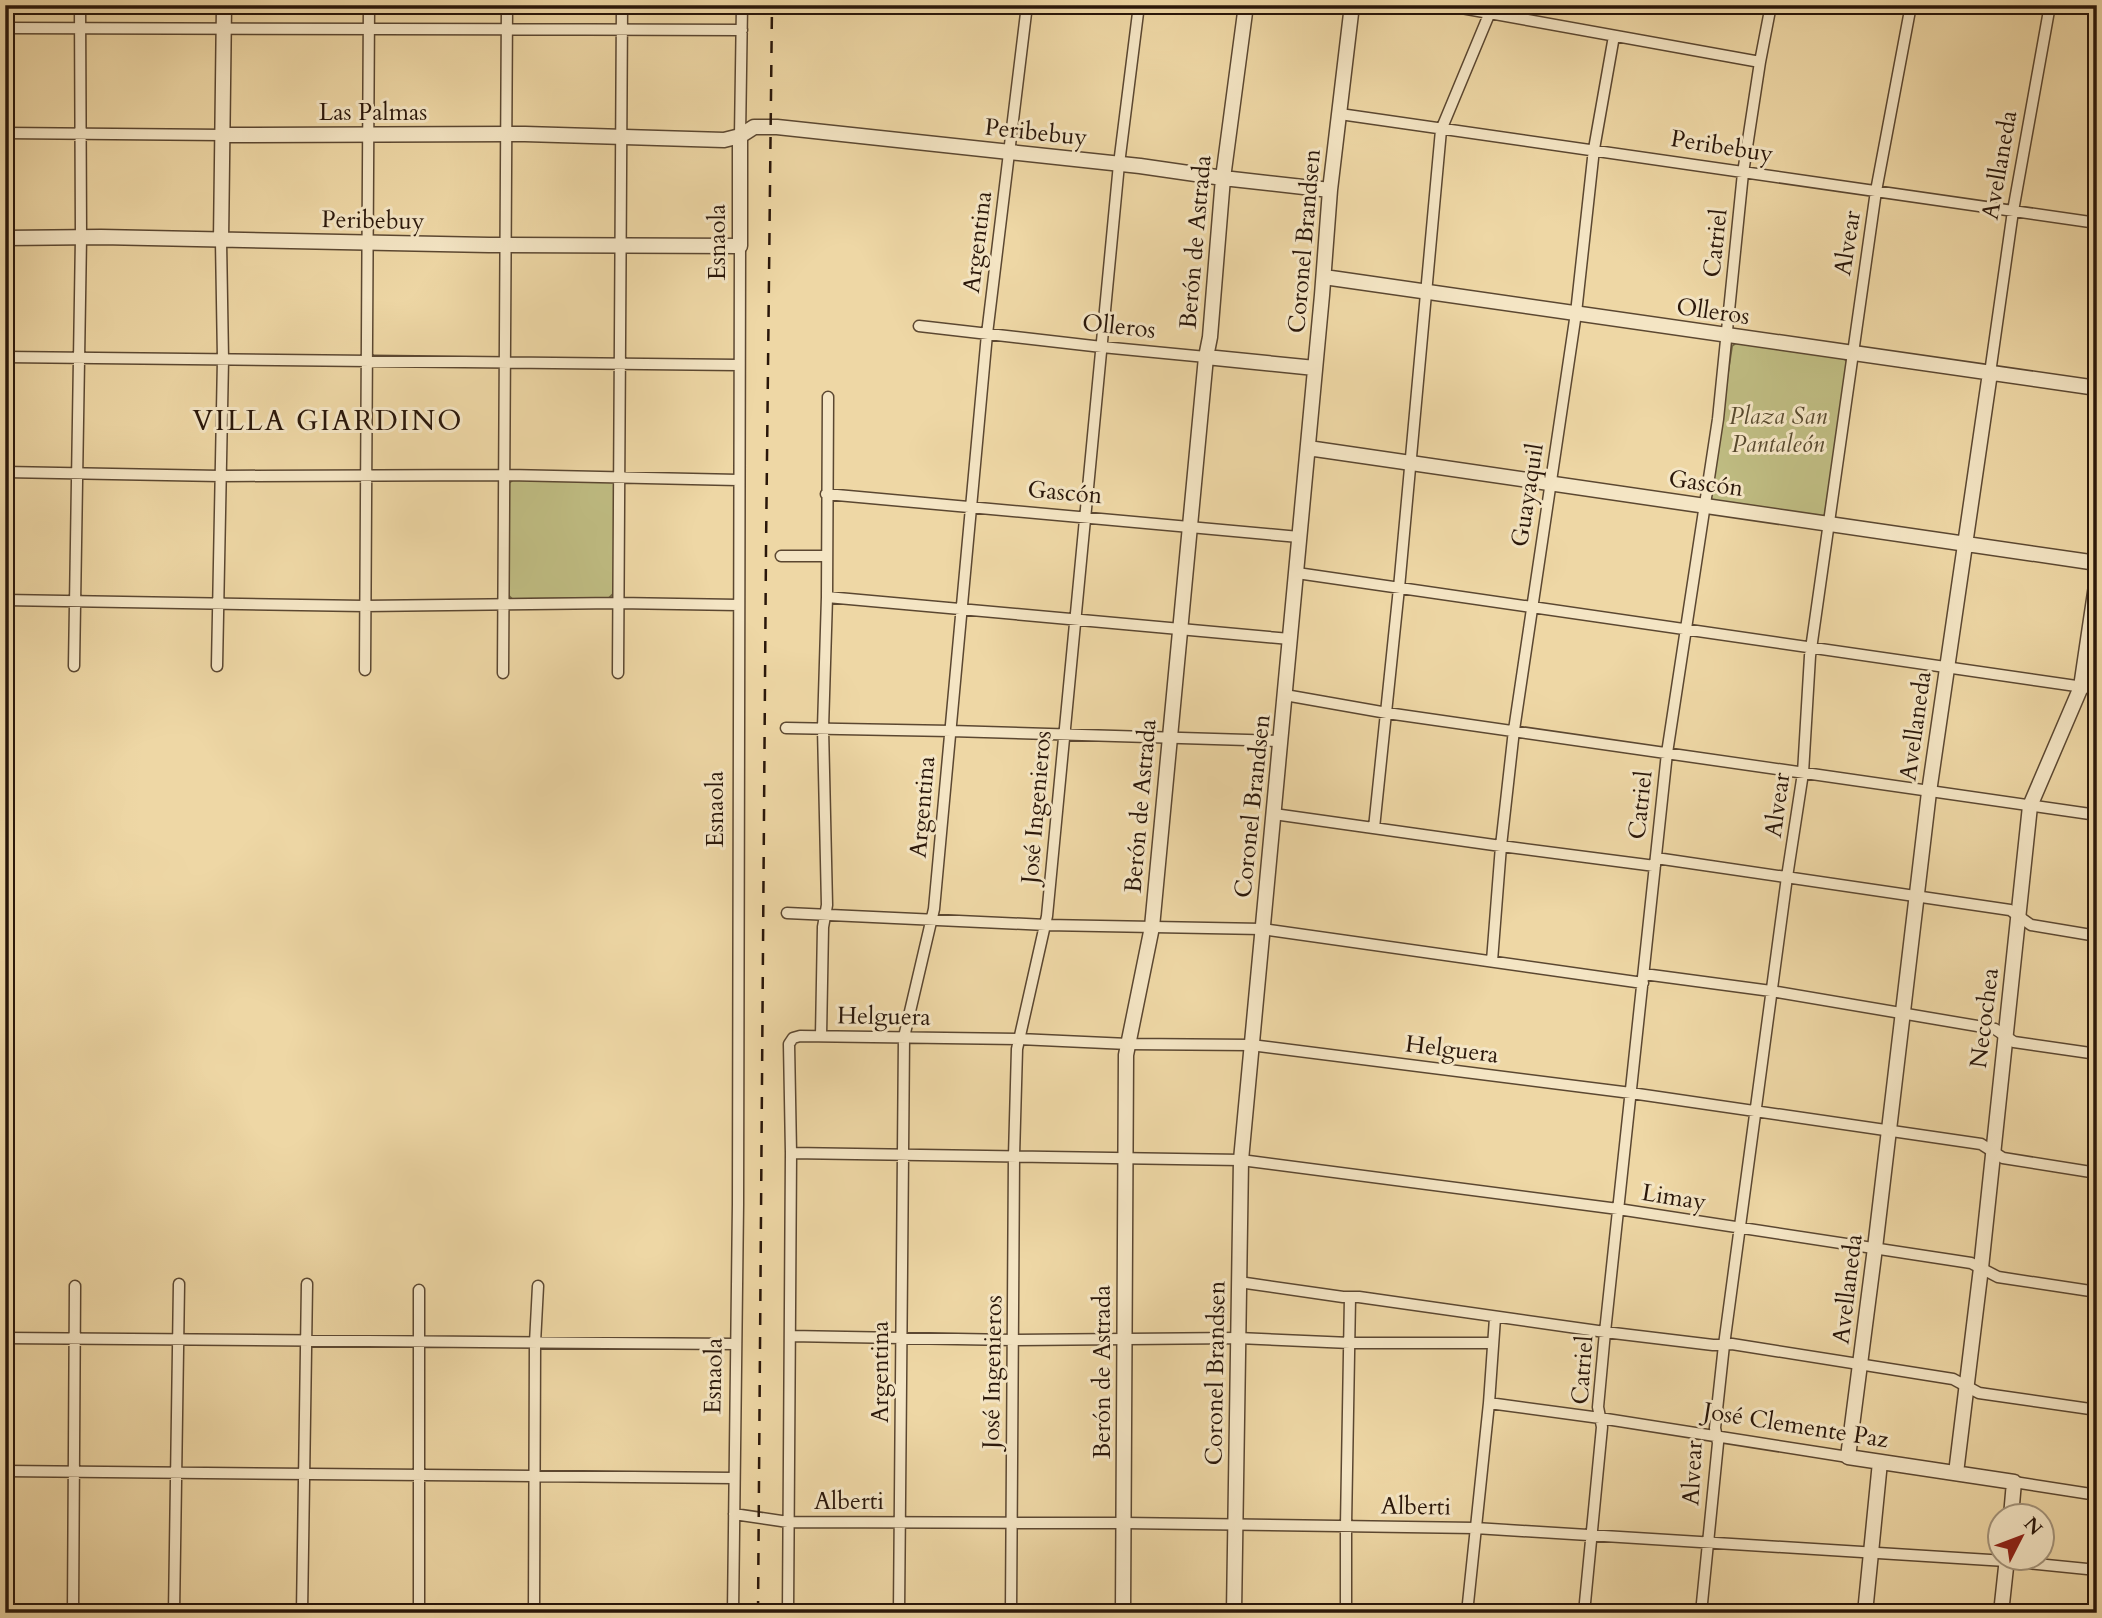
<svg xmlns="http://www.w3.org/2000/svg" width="2102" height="1618" viewBox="0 0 2102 1618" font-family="Cardo,serif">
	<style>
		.green { fill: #bfbc82; stroke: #746a46; stroke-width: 2 }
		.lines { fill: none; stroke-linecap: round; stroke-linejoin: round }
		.minor-casing { stroke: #5b4731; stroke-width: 13 }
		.tertiary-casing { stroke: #5b4731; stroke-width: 17 }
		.minor { stroke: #f4e5c4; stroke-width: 10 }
		.tertiary { stroke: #f4e5c4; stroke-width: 14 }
		.rail { stroke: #2a170a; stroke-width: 2.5; stroke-dasharray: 12 12; stroke-linecap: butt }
		.labels { text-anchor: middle; stroke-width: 6; stroke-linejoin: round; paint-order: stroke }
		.street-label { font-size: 24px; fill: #2a170a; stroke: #f4e5c4 }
		.park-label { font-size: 24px; font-style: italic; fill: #57492e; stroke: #f4e5c4 }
		.quarter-label { font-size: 28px; letter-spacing: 2px; fill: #2a170a; stroke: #f4e5c4 }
	</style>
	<rect width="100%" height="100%" fill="#eed7a5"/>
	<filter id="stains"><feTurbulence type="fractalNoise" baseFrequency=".00286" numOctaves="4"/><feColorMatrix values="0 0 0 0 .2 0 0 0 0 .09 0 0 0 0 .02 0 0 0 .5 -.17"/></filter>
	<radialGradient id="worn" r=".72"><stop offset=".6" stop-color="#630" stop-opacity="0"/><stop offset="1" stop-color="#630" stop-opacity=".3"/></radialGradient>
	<path class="green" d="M1736,343L1842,357L1848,362L1825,514L1823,517L1711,502L1709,497L1732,346Z
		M514,479L616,482L615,592L609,598L512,599L508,595L509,483Z"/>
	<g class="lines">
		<defs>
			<path id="minor" d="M1445,5L1760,62
				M5,28L742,30
				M1340,114L2097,223
				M5,133L223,135
				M740,136L742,5
				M919,326L1102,347L1206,357
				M5,357L738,365
				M1990,373L2013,211L2050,5
				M5,472L220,476L503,475L738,480
				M826,494L1299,537
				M781,556H826
				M1297,573L2097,689
				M827,597L1290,639
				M5,600L364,606L618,603L738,605
				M74,666L81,237L80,5
				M217,666L223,359L221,241
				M365,670L369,5
				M503,673L507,5
				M618,673L622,5
				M1285,695L1387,713L2097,815
				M786,728L951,731L1280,741
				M1274,814L1501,846L1655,866
				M1374,828L1399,588L1441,130L1493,5
				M1656,858L2010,910L2031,925L2097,936
				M787,913L1046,925L1262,929L1643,983
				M1492,961L1501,846L1514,730L1576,313L1594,149L1614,36
				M1644,974L1771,991L1995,1029L2014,1042L2097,1054
				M821,1036L823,927L827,905L823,728L827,597L828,397
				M791,1153L1241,1160L1618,1209L1971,1263L1998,1277L2097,1292
				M1239,1282L1343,1297H1359L1605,1332L1713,1345L1732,1344L1953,1379L1979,1393L2097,1410
				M790,1336L1013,1340L1238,1338L1350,1343H1493
				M5,1338C249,1341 493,1343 736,1344
				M1489,1403L1600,1418L1848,1457
				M5,1471L733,1478
				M2014,1482L2097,1495
				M734,1514L788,1522L1124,1523L1475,1528L2006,1561L2097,1570
				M73,1613L75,1286
				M174,1613L179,1284
				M302,1613L307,1284
				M419,1613V1290
				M534,1613L535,1343L538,1286
				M733,1613L738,1204L740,246
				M788,1613L791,1153L789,1044L793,1038L800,1036L1019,1039L1128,1044L1251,1045L1631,1093L1981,1144L2003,1158L2097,1173
				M899,1613L904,1037L934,909L987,334L1027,5
				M1011,1613L1014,1156L1017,1049L1047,916L1119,164L1139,5
				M1346,1613V1525L1350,1297
				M1467,1613L1489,1403L1495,1318
				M1584,1613L1602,1427L1598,1407L1605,1332L1667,753L1718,419L1743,173L1760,62L1771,5
				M1701,1613L1718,1443L1715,1428L1724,1345L1787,877L1803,773L1810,656L1876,191L1911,5"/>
			<path id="tertiary" d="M223,135L525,134L724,140L740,136L754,127H777L1140,166L1223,178L1330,190
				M5,238L101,237L489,245L740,246V136
				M221,241L224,5
				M1324,277L2097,388
				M1206,357L1315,368
				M1990,373L1929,792L1875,1248L1848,1457L2014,1482L2011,1516
				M1308,448L2097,563
				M1956,1473L1981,1268L2030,806L2081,687L2097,579
				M1123,1613L1126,1055L1152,927L1206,357L1210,337L1223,178L1246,5
				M1234,1613L1241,1160L1322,295L1330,190L1352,5
				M1865,1613L1880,1462
				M2001,1613L2007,1558"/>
		</defs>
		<use href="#minor" class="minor-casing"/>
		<use href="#tertiary" class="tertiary-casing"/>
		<use href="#minor" class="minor"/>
		<use href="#tertiary" class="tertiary"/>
		<path class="rail" d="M758,1613L766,549L772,5"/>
	</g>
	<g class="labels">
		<g class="street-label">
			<text x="373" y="120">Las Palmas</text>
			<text transform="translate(1036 132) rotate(6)" y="8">Peribebuy</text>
			<text transform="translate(1722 146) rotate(9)" y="8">Peribebuy</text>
			<text transform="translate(1999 165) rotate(-80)" y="8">Avellaneda</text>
			<text transform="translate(373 220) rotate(1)" y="8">Peribebuy</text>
			<text transform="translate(1304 241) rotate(-85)" y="8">Coronel Brandsen</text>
			<text transform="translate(717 242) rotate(-90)" y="8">Esnaola</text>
			<text transform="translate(977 242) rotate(-83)" y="8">Argentina</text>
			<text transform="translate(1195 242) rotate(-85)" y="8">Berón de Astrada</text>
			<text transform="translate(1715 243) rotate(-84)" y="8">Catriel</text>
			<text transform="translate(1847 243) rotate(-81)" y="8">Alvear</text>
			<text transform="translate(1713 311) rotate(8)" y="8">Olleros</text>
			<text transform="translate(1119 326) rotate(6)" y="8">Olleros</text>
			<text transform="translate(1706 483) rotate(8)" y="8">Gascón</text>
			<text transform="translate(1065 492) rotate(5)" y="8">Gascón</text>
			<text transform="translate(1527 495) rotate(-81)" y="8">Guayaquil</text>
			<text transform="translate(1915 726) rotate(-82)" y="8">Avellaneda</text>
			<text transform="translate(1640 805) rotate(-84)" y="8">Catriel</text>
			<text transform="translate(1777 805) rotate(-82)" y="8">Alvear</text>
			<text transform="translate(1140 806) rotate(-85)" y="8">Berón de Astrada</text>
			<text transform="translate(1252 806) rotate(-84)" y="8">Coronel Brandsen</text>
			<text transform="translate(922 807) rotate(-85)" y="8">Argentina</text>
			<text transform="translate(1036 807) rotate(-85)" y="8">José Ingenieros</text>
			<text transform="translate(715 809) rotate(-90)" y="8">Esnaola</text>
			<text transform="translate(884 1016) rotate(1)" y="8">Helguera</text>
			<text transform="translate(1984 1018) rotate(-83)" y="8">Necochea</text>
			<text transform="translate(1452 1049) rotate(7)" y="8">Helguera</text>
			<text transform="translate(1674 1197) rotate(9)" y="8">Limay</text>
			<text transform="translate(1847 1289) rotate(-83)" y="8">Avellaneda</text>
			<text transform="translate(1582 1370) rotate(-86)" y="8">Catriel</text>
			<text transform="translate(880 1372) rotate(-90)" y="8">Argentina</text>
			<text transform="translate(992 1372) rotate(-89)" y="8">José Ingenieros</text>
			<text transform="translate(1102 1372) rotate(-90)" y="8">Berón de Astrada</text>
			<text transform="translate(1215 1373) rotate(-89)" y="8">Coronel Brandsen</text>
			<text transform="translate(713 1376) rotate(-89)" y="8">Esnaola</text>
			<text transform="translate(1796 1425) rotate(9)" y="8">José Clemente Paz</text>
			<text transform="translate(1692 1473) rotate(-87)" y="8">Alvear</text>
			<text x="849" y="1509">Alberti</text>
			<text transform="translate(1416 1506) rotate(1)" y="8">Alberti</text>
		</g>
		<g class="park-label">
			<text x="1778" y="424">Plaza San<tspan x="1778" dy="28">Pantaleón</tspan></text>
		</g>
		<g class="quarter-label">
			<text x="328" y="430">VILLA GIARDINO</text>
		</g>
	</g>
	<rect width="2102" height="1618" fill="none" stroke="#eed7a5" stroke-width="28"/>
	<rect x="7" y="7" width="2088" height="1604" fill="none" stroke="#2a170a" stroke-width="3.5"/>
	<rect x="14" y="14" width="2074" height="1590" fill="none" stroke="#2a170a" stroke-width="2"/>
	<g transform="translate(2021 1537) rotate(48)"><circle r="33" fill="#f4e5c4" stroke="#a3937a" stroke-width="2"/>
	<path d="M0-5L12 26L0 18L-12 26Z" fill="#8f2418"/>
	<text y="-10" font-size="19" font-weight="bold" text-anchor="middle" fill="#2a170a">N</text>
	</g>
	<rect width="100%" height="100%" filter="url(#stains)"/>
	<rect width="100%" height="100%" fill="url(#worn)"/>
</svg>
